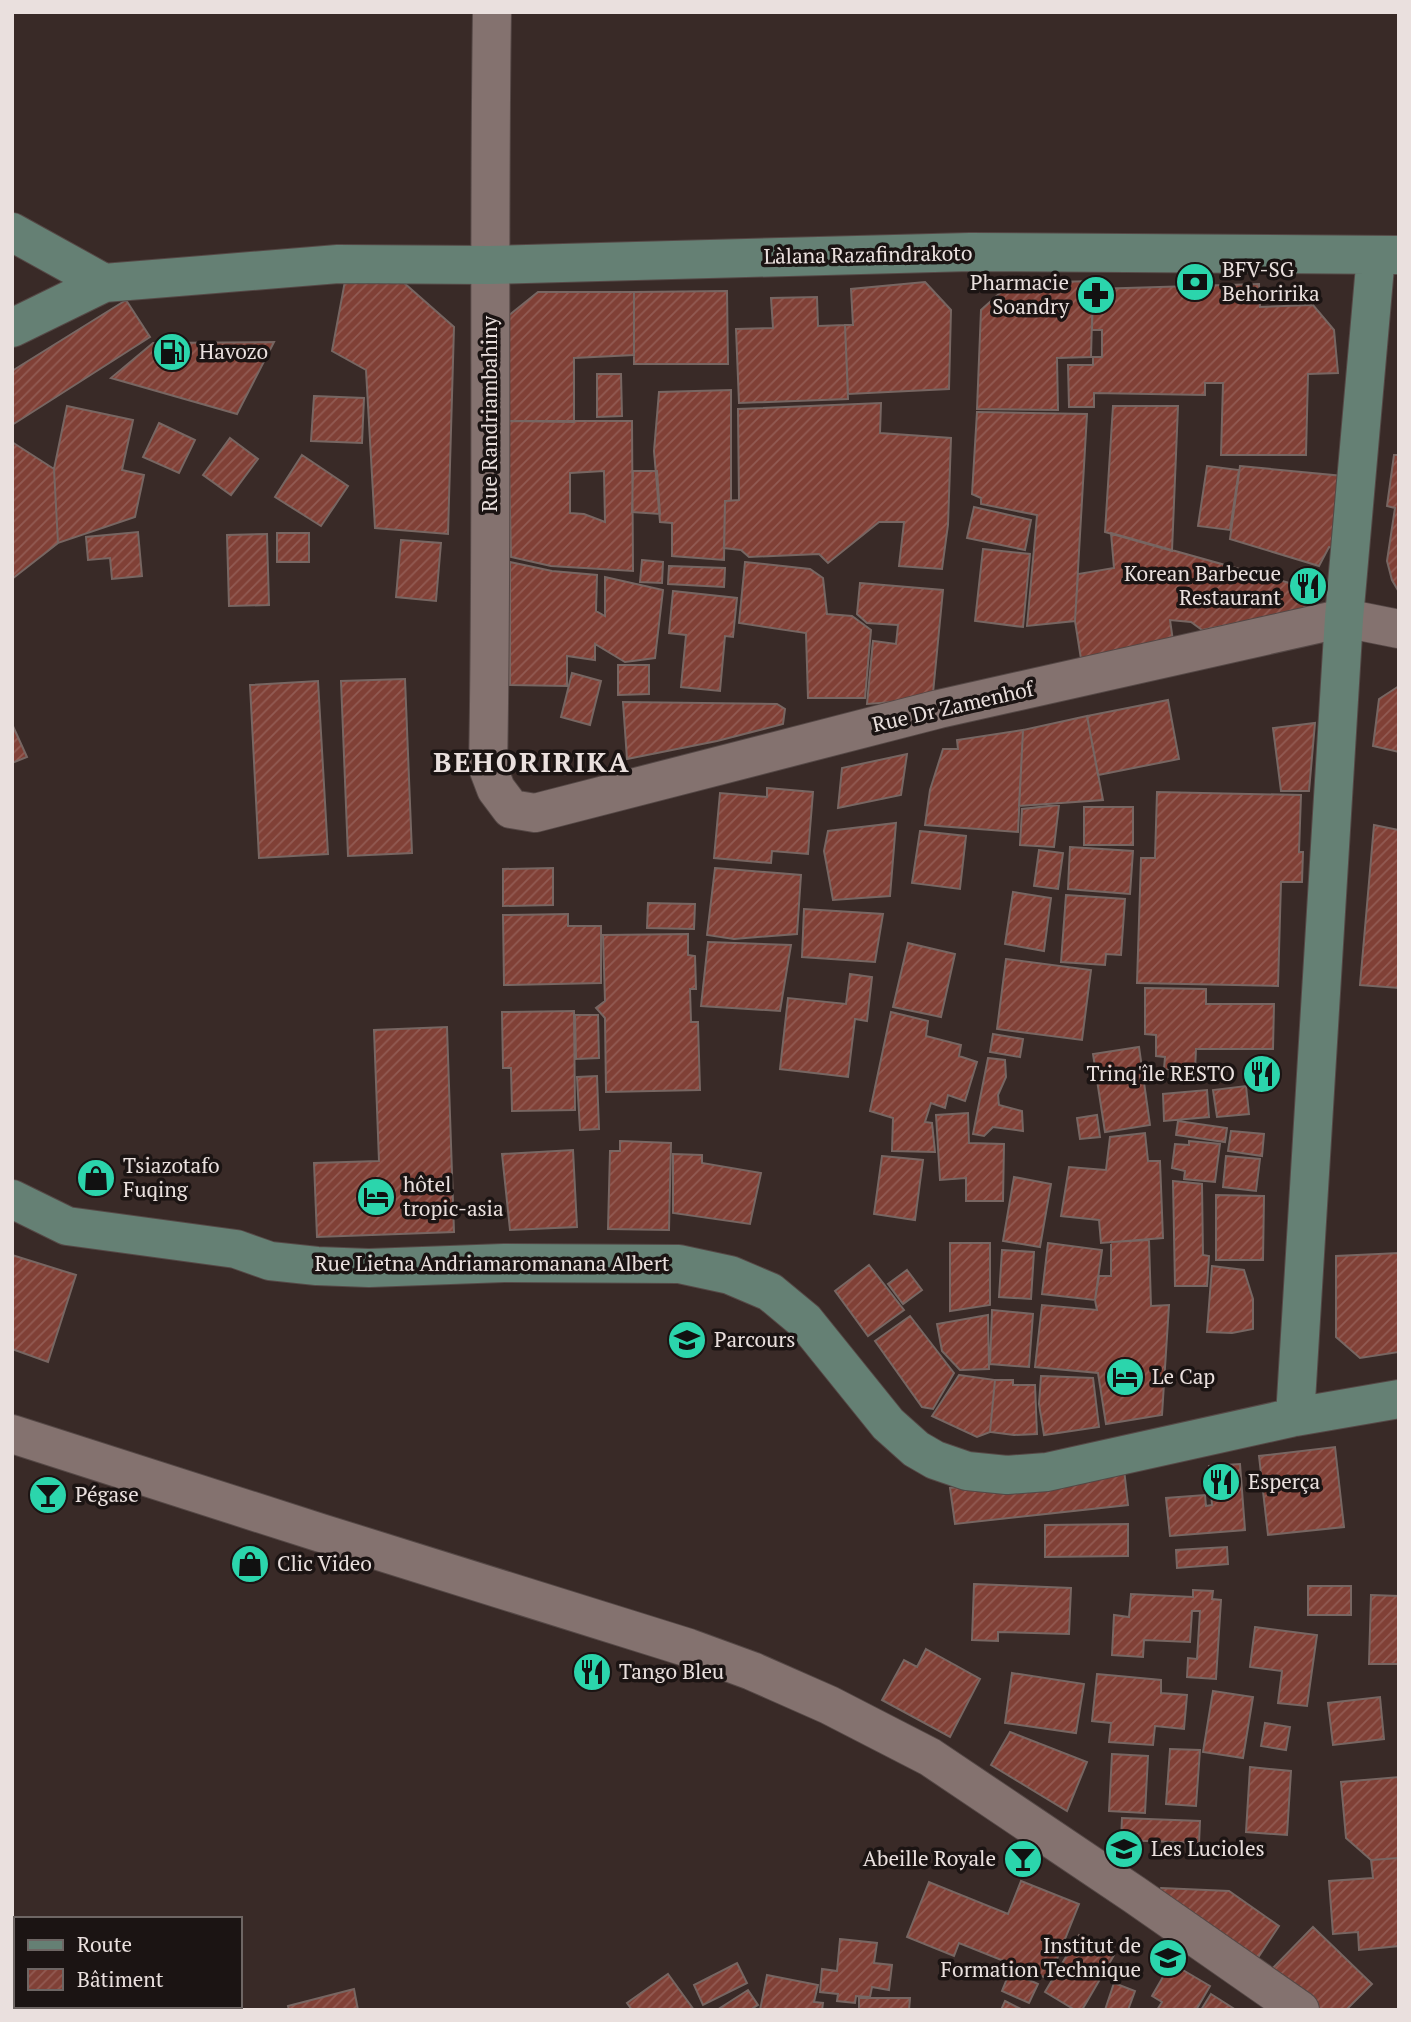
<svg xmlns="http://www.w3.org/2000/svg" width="1411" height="2022" viewBox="0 0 1411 2022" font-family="'PT Serif',serif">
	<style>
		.building { fill: url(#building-hatch); stroke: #776662; stroke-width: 2; fill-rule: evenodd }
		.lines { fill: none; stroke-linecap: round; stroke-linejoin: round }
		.street-casing { stroke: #554846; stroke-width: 40 }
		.secondary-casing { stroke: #554846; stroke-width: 40 }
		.street { stroke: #84726f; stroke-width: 38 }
		.secondary { stroke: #658074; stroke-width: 38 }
		.labels { text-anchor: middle; stroke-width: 7; stroke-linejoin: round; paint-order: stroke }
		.street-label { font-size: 21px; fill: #eae0de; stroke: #1b1413 }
		.poi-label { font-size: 21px; fill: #eae0de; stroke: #1b1413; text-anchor: start }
		.district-label { font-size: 28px; font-weight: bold; letter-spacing: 2px; fill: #eae0de; stroke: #1b1413 }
	</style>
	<defs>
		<pattern id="building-hatch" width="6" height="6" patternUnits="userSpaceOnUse" patternTransform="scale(1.75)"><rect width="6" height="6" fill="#804036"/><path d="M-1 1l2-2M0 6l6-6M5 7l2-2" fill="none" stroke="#925b53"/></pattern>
	</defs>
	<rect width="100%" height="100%" fill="#392a27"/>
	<path class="building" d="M345,281L403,282L454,327L448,534L375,528L366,370L332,351Z
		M1093,281L1091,357L1057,358L1058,410L977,409L981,310L1011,283Z
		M925,282L951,310L949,389L848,394L845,325H853L851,289Z
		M1259,284L1260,307L1313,305L1334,330L1338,373L1308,374L1306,455H1221L1223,383H1205V395L1094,393V407H1069L1068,365H1093V357H1102V330H1092L1093,289Z
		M727,291L728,364H634V292Z
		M538,292H634V355L574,358V422L508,421V316Z
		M817,297L818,326L845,325L848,399L739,403L736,329L773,328L771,298Z
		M126,300L150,337L12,425V371Z
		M274,342L237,414L111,378L153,343Z
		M597,374H621L622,416L597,417Z
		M731,390V501H725L724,560L672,556V523L660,522L654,451L659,392Z
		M314,396L364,398L362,443L311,441Z
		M881,403L880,433L951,438L948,525L942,569L899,566L904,522H879L828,563L819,554L749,557L741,550L724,548L725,501L739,500L738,409Z
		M67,406L133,420L122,470L144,475L135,517L58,543L54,469Z
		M1113,406H1178L1172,551L1105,532Z
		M977,412L1087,414L1075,621L1027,626L1037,515L981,504V498L972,494Z
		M508,421H632L633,571L551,566L511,557ZM604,471L605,522L584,514L570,513V473Z
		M159,423L195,440L179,473L143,457Z
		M230,438L258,459L231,495L203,475Z
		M12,442L54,469L58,543L12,579Z
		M302,455L348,486L321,526L275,497Z
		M1394,455H1399V592L1392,580L1387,561L1395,508L1387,506Z
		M1207,466L1239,470L1230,530L1198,526Z
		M1240,466L1343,476L1337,548L1329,547L1319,566L1230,539Z
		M633,471H657L660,514L632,512Z
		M974,507L1031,520L1025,550L967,538Z
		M138,532L142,576L112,579L110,558L88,560L86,537Z
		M277,533H309V562H277Z
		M1111,533L1293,584L1300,569L1325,579L1310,609L1202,630L1191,622L1170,620L1173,641L1081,659L1075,621L1078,574L1114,568Z
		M267,534L269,605L229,606L227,535Z
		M401,540L441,543L436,601L396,597Z
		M983,549L1030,554L1023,627L975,621Z
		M642,560L663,562L662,583L640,582Z
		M510,562L552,571L597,575L596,611L605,616V577L663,590L655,658L625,662L595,644V660L567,656V686L510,685Z
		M745,562L810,569L823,578L827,614L852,616L871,630L865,698H808L806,633L739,623Z
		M669,566L725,568L724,587L668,584Z
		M860,583L943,590L933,693L920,700L867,704L873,641L896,644L898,625L867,623L857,614Z
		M673,591L737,598L733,637L725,636L720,691L681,687L686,635L669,633Z
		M618,665H649V694L618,695Z
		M572,673L601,681L590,725L561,717Z
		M405,679L412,853L348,856L341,681Z
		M318,681L328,854L259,858L250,685Z
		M1399,686V752L1373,746L1379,699Z
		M1168,700L1179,759L1098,775L1087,716Z
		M623,702L777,704L785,709L783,724L717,741L627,759Z
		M1087,716L1103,800L1019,806L1023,730Z
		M1315,723L1309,791H1281L1273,728Z
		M12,724L27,757L12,763Z
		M1023,730L1018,832L925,825L930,790L943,749H958L957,740Z
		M907,754L901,795L838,808L842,768Z
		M767,788L813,792L808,854L772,851L771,863L714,858L720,793L767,797Z
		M1157,792L1301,795L1299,852H1303L1302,882H1281L1278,986L1137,983L1141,858H1155Z
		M1059,805L1054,847L1020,845L1022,809Z
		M1084,807H1133V845H1084Z
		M896,823L890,896L833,900L824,851L828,831Z
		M1374,825L1399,830V988L1360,985Z
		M920,831L966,836L960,889L912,883Z
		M1070,847L1133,851L1130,894L1068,889Z
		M1039,850L1063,853L1058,889L1034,886Z
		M553,868V905L503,906V869Z
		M715,868L801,875L797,934L734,939L707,935Z
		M1013,892L1051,898L1044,951L1005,944Z
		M1066,895L1125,899L1121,955L1106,954L1105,965L1061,962Z
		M648,903L695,904L694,929L647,928Z
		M804,909L883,914L875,962L802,957Z
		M568,914V926H601V983L504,985L503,915Z
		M688,934V955L695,956L696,989H690L691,1022H698L700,1090L606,1092L605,1018L596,1008L605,1001L603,935Z
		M708,942L791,945L780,1011L701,1006Z
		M908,943L955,954L941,1017L893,1007Z
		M1006,959L1091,970L1082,1040L997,1029Z
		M850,974L872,977L867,1021L855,1019L848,1077L780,1069L788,998L846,1004Z
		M1145,988L1206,989V1004H1274L1273,1049H1196L1195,1070L1164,1069L1165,1057L1156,1056V1035L1145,1034Z
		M574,1011L575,1110L512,1111L511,1068H503L502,1012Z
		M891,1012L928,1021L926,1036L961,1045L959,1056L977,1062L965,1101L948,1095L945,1108L931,1103L925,1122L932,1123L935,1152L892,1151L893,1118L870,1111Z
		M575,1015H598L599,1058L576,1059Z
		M447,1027L454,1232L317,1237L314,1163L379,1161L374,1030Z
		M993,1034L1023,1039L1020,1057L990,1052Z
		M1139,1047L1150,1125L1105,1132L1093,1054Z
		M988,1058L1005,1060L1006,1077L998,1095L999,1105L1022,1111L1023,1131L993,1127L984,1136L973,1134Z
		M597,1076L599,1129L580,1130L577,1077Z
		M1246,1086L1249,1114L1217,1117L1213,1090Z
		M1207,1090L1209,1117L1164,1121L1163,1094Z
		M968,1113L969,1143L1004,1144L1003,1201H966V1178L940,1180L936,1115Z
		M1097,1115L1100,1137L1080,1139L1077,1118Z
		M1178,1121L1227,1128L1225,1142L1176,1135Z
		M1231,1131L1264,1134L1262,1156L1228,1151Z
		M1145,1133L1148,1161H1160L1163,1238L1101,1243L1099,1220L1061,1216L1069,1167L1106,1170L1110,1137Z
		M620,1141L671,1143L669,1230L608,1229L610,1151H620Z
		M1189,1141L1220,1144L1215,1182L1184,1179L1185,1171L1172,1168L1175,1144L1189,1145Z
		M573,1150L577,1227L510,1230L502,1154Z
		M673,1154L702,1155V1163L761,1173L750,1224L673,1213Z
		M882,1156L923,1160L915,1220L874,1214Z
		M1226,1156L1260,1159L1256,1191L1223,1187Z
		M1014,1177L1051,1184L1040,1247L1003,1241Z
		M1173,1181L1202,1184L1203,1255L1209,1256L1207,1286H1175Z
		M1216,1195L1264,1196L1263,1260H1216Z
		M1149,1240L1151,1306L1169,1305L1162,1415L1106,1424L1098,1373L1035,1367L1042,1305L1097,1310L1095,1300L1099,1276H1111V1242Z
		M950,1243H990V1305L950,1311Z
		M1048,1243L1102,1250L1095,1300L1042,1294Z
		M1002,1250L1034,1252L1031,1299L999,1297Z
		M1399,1253V1352L1360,1358L1336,1337V1256Z
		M12,1255L76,1275L48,1362L12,1349Z
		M869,1265L904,1310L868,1336L835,1291Z
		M1212,1266L1244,1270L1253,1299V1329L1232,1333L1207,1332Z
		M907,1270L922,1290L903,1304L888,1284Z
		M992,1310L1033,1314L1029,1367L990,1364Z
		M988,1315L989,1369L960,1370L942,1351L937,1324Z
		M910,1316L954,1373L933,1409L922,1407L875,1341Z
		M959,1375L995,1380L990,1432L977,1437L932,1416Z
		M1041,1376L1093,1378L1099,1427L1044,1435L1039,1404Z
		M995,1380H1013V1385H1035L1037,1434L1014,1435L990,1432Z
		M1335,1447L1344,1527L1268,1535L1259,1456Z
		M1240,1464L1245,1530L1170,1536L1166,1498L1205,1495L1206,1506L1212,1505L1209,1466Z
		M1124,1469L1128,1505L955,1524L950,1488Z
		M1128,1524V1556L1045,1557V1525Z
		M1227,1547L1228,1564L1177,1568L1176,1550Z
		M974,1584L1071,1588L1069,1634L998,1632V1641L972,1640Z
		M1308,1586H1351V1615H1308Z
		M1193,1590L1213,1591L1212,1599L1221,1600L1216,1679L1187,1677L1188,1658L1197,1659L1200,1611H1192L1190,1642L1144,1640L1143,1657L1112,1655L1114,1615L1129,1617L1131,1594L1193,1597Z
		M1371,1595L1399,1596V1664H1369Z
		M1255,1627L1317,1635L1307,1706L1278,1703L1282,1671L1250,1667Z
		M926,1649L980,1679L950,1737L882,1700L904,1660L917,1667Z
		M1012,1673L1084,1684L1076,1733L1005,1723Z
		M1097,1674L1161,1680V1693L1187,1695L1184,1729L1155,1726L1153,1745L1109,1742L1111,1723L1092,1721Z
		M1213,1691L1253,1697L1243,1758L1203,1752Z
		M1380,1697L1384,1739L1333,1745L1328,1703Z
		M1265,1723L1290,1727L1286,1750L1261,1746Z
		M1010,1732L1087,1762L1067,1811L991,1765Z
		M1170,1749L1200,1750L1196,1806L1166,1804Z
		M1112,1754L1148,1756L1145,1813L1109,1811Z
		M1250,1767L1291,1771L1287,1835L1246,1832Z
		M1399,1777V1858L1371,1860L1346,1838L1341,1782Z
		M1122,1818L1200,1821L1199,1843L1121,1840Z
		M1399,1858V1946L1359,1950L1358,1932L1333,1934L1329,1881L1373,1878L1371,1860Z
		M1021,1881L1079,1904L1049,1979L959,1943L954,1956L907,1937L929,1882L1008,1914Z
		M1161,1888L1229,1891L1279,1926L1253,1965L1154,1898Z
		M1313,1927L1372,1984L1346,2010H1310L1270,1971Z
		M1079,1935L1114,1955L1082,2010H1075L1045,1992Z
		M840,1939L877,1943L874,1963L892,1965L889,1990L872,1987L870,1997L856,1996L855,2003L837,2001L838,1994L820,1992L822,1969L837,1971Z
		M737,1963L747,1983L703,2005L694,1985Z
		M1171,1963L1210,1986L1196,2010H1157L1162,2002L1152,1996Z
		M1010,1971L1038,1984L1029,2003L1002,1991Z
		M668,1974L694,2010H632L627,2003Z
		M767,1975L818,1985L814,2002L823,2003L822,2010H760Z
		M1114,1983L1135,1991L1128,2010H1105Z
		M354,1989L358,2010H289L288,2006Z
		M748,1990L758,2005L750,2010H717Z
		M1211,1994L1236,2010H1201Z
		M859,1998H910L909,2010H859Z
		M1005,2001L1023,2010H1001Z"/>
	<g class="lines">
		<defs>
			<path id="street" d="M492,12C488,264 493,516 488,768L496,789L511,809L535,813L939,709L1344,618L1399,629
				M12,1434L321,1533L689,1648L752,1671L829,1705L930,1757L1135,1895L1300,2010"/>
			<path id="secondary" d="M12,232L104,283L338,264L489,265L970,252L1399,255
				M12,328L104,283
				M12,1199L67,1226L236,1249L270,1261L317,1266L369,1268L504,1263L679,1264L730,1275L770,1292L805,1321L888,1424L916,1449L935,1460L967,1471L1007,1475L1047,1472L1295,1417L1399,1399
				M1295,1417L1344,618L1376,255"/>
		</defs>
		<use href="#street" class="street-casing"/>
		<use href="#secondary" class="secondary-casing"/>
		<use href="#street" class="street"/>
		<use href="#secondary" class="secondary"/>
	</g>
	<defs>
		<symbol id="bank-disc" viewBox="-11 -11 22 22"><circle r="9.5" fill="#2bd5ac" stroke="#1b1413"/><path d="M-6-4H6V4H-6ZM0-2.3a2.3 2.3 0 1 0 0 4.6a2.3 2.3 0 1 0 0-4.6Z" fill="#111"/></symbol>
		<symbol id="pharmacy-disc" viewBox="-11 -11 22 22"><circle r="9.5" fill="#2bd5ac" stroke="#1b1413"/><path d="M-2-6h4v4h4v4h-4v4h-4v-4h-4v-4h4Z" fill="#111"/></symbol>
		<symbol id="fuel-disc" viewBox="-11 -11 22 22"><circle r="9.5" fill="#2bd5ac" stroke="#1b1413"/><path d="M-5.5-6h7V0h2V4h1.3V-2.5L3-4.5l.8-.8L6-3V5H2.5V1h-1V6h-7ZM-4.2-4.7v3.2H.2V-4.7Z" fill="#111"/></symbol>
		<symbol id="restaurant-disc" viewBox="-11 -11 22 22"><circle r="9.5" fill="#2bd5ac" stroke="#1b1413"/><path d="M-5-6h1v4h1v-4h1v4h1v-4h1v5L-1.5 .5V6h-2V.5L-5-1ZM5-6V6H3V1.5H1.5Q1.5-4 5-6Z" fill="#111"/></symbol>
		<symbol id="shop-disc" viewBox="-11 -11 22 22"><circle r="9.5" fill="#2bd5ac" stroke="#1b1413"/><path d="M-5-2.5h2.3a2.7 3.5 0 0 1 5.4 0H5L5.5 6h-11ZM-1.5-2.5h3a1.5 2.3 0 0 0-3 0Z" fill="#111"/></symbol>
		<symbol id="hotel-disc" viewBox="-11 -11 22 22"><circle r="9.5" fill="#2bd5ac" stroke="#1b1413"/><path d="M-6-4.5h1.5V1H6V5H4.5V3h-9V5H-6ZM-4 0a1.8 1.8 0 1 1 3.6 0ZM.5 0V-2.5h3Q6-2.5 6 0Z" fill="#111"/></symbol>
		<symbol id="school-disc" viewBox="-11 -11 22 22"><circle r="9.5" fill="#2bd5ac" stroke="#1b1413"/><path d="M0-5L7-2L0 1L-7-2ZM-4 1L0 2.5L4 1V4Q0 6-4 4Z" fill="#111"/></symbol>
		<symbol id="bar-disc" viewBox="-11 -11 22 22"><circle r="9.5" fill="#2bd5ac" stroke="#1b1413"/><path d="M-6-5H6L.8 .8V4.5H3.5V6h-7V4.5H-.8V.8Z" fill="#111"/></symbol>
		<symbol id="university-disc" viewBox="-11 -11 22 22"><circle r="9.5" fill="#2bd5ac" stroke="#1b1413"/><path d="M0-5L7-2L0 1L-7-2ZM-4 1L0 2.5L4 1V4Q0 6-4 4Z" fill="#111"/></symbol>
	</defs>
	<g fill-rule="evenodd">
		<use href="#bank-disc" x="1173" y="260" width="44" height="44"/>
		<use href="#pharmacy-disc" x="1074" y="273" width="44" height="44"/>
		<use href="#fuel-disc" x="150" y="330" width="44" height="44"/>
		<use href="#restaurant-disc" x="1286" y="564" width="44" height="44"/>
		<use href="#restaurant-disc" x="1240" y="1052" width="44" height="44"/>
		<use href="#shop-disc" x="74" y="1156" width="44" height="44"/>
		<use href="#hotel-disc" x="354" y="1175" width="44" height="44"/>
		<use href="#school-disc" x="665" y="1318" width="44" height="44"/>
		<use href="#hotel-disc" x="1103" y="1355" width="44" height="44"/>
		<use href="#restaurant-disc" x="1199" y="1460" width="44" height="44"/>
		<use href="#bar-disc" x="26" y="1473" width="44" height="44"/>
		<use href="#shop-disc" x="228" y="1542" width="44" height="44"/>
		<use href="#restaurant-disc" x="570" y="1650" width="44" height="44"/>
		<use href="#school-disc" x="1102" y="1827" width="44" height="44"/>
		<use href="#bar-disc" x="1001" y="1837" width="44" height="44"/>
		<use href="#university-disc" x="1146" y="1936" width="44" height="44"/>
	</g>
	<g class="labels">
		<g class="street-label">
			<text transform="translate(868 255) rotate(-1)" y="7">Làlana Razafindrakoto</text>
			<text transform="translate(490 414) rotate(-90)" y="7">Rue Randriambahiny</text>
			<text transform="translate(953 707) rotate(-13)" y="7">Rue Dr Zamenhof</text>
			<text x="492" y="1271">Rue Lietna Andriamaromanana Albert</text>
		</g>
		<g class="poi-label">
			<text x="1222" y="277">BFV-SG<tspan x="1222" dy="24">Behoririka</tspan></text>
			<text x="1069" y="290" text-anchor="end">Pharmacie<tspan x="1069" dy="24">Soandry</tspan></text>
			<text x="199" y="359">Havozo</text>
			<text x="1281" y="581" text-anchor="end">Korean Barbecue<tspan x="1281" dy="24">Restaurant</tspan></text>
			<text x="1235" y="1081" text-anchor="end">Trinq'île RESTO</text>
			<text x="123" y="1173">Tsiazotafo<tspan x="123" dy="24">Fuqing</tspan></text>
			<text x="403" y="1192">hôtel<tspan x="403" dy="24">tropic-asia</tspan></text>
			<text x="714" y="1347">Parcours</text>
			<text x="1152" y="1384">Le Cap</text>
			<text x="1248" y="1489">Esperça</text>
			<text x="75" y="1502">Pégase</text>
			<text x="277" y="1571">Clic Video</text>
			<text x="619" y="1679">Tango Bleu</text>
			<text x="1151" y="1856">Les Lucioles</text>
			<text x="996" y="1866" text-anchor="end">Abeille Royale</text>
			<text x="1141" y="1953" text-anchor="end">Institut de<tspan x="1141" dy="24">Formation Technique</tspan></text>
		</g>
		<g class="district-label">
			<text x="532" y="772">BEHORIRIKA</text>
		</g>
	</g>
	<rect width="1411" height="2022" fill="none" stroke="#eae0de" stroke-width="28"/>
	<rect x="14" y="1917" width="228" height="91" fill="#1b1413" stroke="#6e6664" stroke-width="2"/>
	<rect x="28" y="1940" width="35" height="10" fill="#658074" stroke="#6e6664" stroke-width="2"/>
	<text x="77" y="1952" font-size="21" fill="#eae0de">Route</text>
	<rect x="28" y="1969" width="35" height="21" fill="url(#building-hatch)" stroke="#6e6664" stroke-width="2"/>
	<text x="77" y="1987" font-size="21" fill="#eae0de">Bâtiment</text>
</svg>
